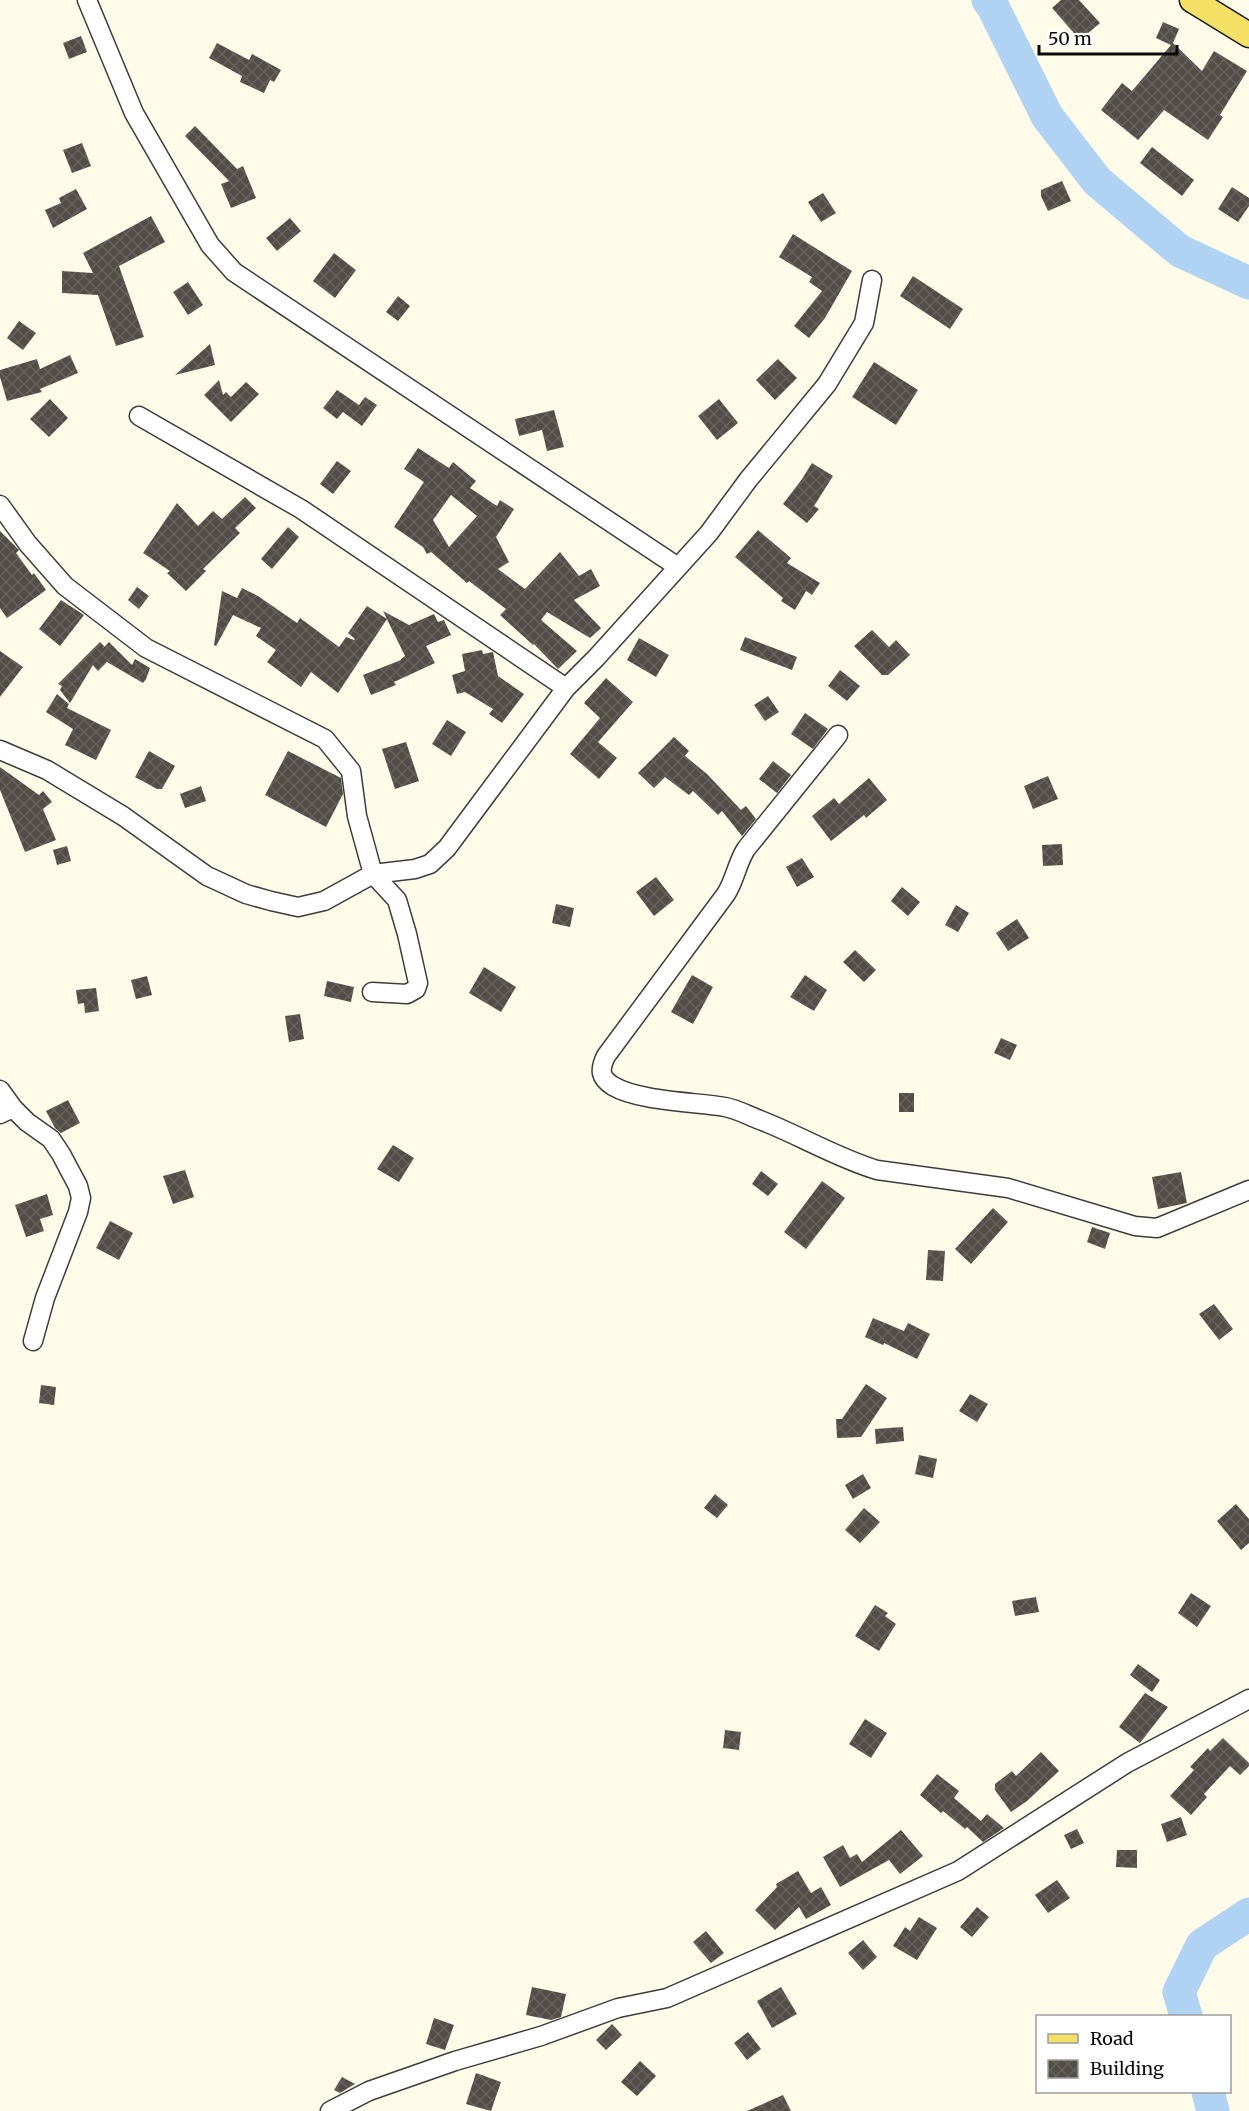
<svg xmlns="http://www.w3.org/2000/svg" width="1249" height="2111" viewBox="0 0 1249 2111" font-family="Merriweather,serif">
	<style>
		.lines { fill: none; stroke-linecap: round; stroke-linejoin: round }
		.river { stroke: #b0d2f3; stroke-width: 33 }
		.building { fill: url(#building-cross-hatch); fill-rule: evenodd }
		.minor-casing { stroke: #3d3d3d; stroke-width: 21 }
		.major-casing { stroke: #1b1b1b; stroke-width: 27 }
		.minor { stroke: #fff; stroke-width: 18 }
		.major { stroke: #f3e064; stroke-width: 24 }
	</style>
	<defs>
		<pattern id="building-cross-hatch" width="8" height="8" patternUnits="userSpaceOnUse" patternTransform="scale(1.5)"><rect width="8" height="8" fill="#524d47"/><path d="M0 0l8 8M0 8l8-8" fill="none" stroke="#66625d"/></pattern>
	</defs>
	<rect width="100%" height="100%" fill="#fefce9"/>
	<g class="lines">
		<path class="river" d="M988,0L993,7L1047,116L1097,181L1180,251L1249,283
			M1186,2016L1179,1992L1202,1945L1249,1914
			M1208,2092L1213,2111"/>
	</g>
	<path class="building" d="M1061,0H1079L1100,23L1080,40L1052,8Z
		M1163,22L1179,29L1173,43L1202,71L1214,51L1247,71L1220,115L1223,117L1208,140L1164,110L1138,140L1101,110L1122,83L1132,91L1171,45L1156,38Z
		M81,36L87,52L69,59L63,43Z
		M217,43L249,60L252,54L281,70L274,82L270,80L264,93L240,82L242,76L209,58Z
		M195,126L237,169L243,166L256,198L231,208L221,184L229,181L185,136Z
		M82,143L91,166L72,173L63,150Z
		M1152,147L1194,180L1182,196L1140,163Z
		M1062,181L1071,201L1048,211L1041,196V190Z
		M1232,187L1249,198V206L1238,222L1218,209Z
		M76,189L87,209L53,228L45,210L61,203L59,198Z
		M823,193L836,213L821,222L808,202Z
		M151,216L165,242L119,266L144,337L116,346L98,295L62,293V271L93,273L83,253Z
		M290,218L301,231L277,251L266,238Z
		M793,234L852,271L825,318L809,338L794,326L822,291L809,282L812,277L779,257Z
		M334,253L356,270L335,298L313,281Z
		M913,276L963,309L950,329L900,296Z
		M188,282L203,305L188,315L173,292Z
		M398,296L410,306L398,321L386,312Z
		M19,321L36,333L23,350L7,338Z
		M210,344L215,365L175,375Z
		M70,355L78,373L40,389L42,392L7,401L0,377V370L37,359L40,369Z
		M778,359L797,378L775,400L756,380Z
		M874,362L918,390L896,425L852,397Z
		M219,380L223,395L226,392L231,397L246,382L259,394L231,422L204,395Z
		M337,390L359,405L365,397L377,405L362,426L343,412L337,419L323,408Z
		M50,399L68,418L49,437L30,419Z
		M719,399L738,423L717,440L698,416Z
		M554,410L564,447L547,451L542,430L519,436L515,419Z
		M418,448L449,468L453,462L476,481L470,488L497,506L500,500L514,509L496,537L509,562L498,569L525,589L560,552L579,576L591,569L600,586L574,600L601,628L590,638L547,612L541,620L577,651L558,669L534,644L533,645L500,615L506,609L469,581L467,583L431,552L427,554L423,547L394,527L424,482L404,469ZM451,495L477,516L449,547L433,520Z
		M337,461L351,471L333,494L320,484Z
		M812,463L833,476L814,506L819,509L807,523L783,504L802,479Z
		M245,497L256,508L235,528L240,533L203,569L206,571L186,591L167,573L170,571L143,553L177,503L198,526L213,511L222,519Z
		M288,527L299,537L272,569L261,559Z
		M758,530L791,558L787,563L820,583L812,595L806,591L795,610L781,601L783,598L735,557Z
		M0,531L19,550L16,553L32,575L34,573L46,590L7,618L0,608Z
		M137,587L149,596L139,609L128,600Z
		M242,588L258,596L297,623L300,618L339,647L346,637L354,640L355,639L348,633L367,606L387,619L338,693L311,672L301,687L267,662L276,650L256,636L261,628L233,615L216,646L214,645L222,591L237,598Z
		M61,600L84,615L60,646L39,629Z
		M383,611L409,625L434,614L438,622L444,620L451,635L426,646L435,663L394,682L396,685L371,695L363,675L401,660V659L405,656Z
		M872,630L889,647L896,640L910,655L888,675H882L854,646Z
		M745,637L797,657L792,670L740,650Z
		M639,638L669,655L656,677L627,660Z
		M100,642L104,646L103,648L109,642L132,665L135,659L150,668L146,679L143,683L107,662L98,671L93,665L70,703L60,690L62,686L58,684Z
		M482,650L483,654L493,652L498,676L524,694L502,723L489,714L493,709L465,692L457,694L452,675L465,671L462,654Z
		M0,651L23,667L0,697Z
		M840,670L860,686L847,701L828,686Z
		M606,678L633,702L598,742L617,758L599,779L570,754L600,718L584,703Z
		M57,694L69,704L67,708L111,730L96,760L65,745L73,729L46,712Z
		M768,696L779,712L765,721L754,705Z
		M805,713L828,729L813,749L791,734Z
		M447,720L466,732L451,756L432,744Z
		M674,737L689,751L685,756L707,774L741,810L746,806L756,819L742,836L722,811L718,815L693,791L689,795L665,777L654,788L638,773Z
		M406,742L419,781L395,789L382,749Z
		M149,751L175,766L162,789H157L135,777Z
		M288,751L341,778L343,794L326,827L265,795Z
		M773,761L791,775L777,793L759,779Z
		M0,767L39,795L43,791L52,802L43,809L56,840L25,852L0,790Z
		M1048,776L1058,799L1033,809L1024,786Z
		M869,778L887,800L866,818L864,815L831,841L812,816L834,798L839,804Z
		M201,786L206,801L185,808L180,794Z
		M1062,844L1063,865L1043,866L1042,845Z
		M67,846L71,861L57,865L53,850Z
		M802,858L814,877L797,887L786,867Z
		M656,877L674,900L654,916L636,892Z
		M902,887L920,902L908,916L891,901Z
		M556,904L574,908L570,927L552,923Z
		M956,905L969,913L958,932L945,925Z
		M1017,919L1029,938L1008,951L996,933Z
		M855,950L876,970L864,982L843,962Z
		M484,967L516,987L501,1012L469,993Z
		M692,975L713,987L693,1024L671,1012Z
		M805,975L827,990L814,1011L790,997Z
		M147,976L152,995L136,999L131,980Z
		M327,981L354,987L351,1002L324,996Z
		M96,988L99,1011L85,1013L84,1003L78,1004L76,990Z
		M300,1014L304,1039L289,1042L285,1016Z
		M1001,1038L1017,1045L1010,1060L994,1053Z
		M899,1093H914V1112H899Z
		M68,1100L80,1123L61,1133L55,1128L46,1111Z
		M393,1145L414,1158L399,1182L377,1169Z
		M185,1170L194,1197L173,1204L163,1176Z
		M761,1171L778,1184L768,1196L752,1184Z
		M1181,1172L1187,1203L1158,1209L1152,1177Z
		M822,1181L845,1198L806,1249L784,1232Z
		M47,1194L53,1215L40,1219L44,1231L26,1237L15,1205Z
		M993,1208L1008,1222L971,1264L955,1249Z
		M110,1221L133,1233L119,1260L96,1248Z
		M1092,1227L1110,1233L1105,1249L1087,1242Z
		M928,1250L945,1251L943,1281L926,1280Z
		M1214,1304L1233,1329L1219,1340L1199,1314Z
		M873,1318L904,1331L908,1323L930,1334L917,1359L884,1343L883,1345L865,1337Z
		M866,1384L887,1398L861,1437L837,1438L836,1419H842Z
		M41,1385L56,1387L54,1405L39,1403Z
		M970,1394L988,1404L977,1422L959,1411Z
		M903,1427L904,1441L876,1444L875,1429Z
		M919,1455L937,1459L933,1478L915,1474Z
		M863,1474L871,1488L853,1499L845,1485Z
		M715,1494L728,1505L717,1518L704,1508Z
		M1236,1504L1249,1519V1543L1241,1550L1217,1521Z
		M864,1508L880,1522L860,1543L845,1530Z
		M1191,1593L1211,1606L1197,1627L1178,1613Z
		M1036,1597L1039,1612L1015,1616L1012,1601Z
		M875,1605L888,1613L885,1616L896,1624L879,1651L855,1636Z
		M1138,1664L1160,1680L1152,1692L1130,1675Z
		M1145,1693L1168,1707L1140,1743L1119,1727Z
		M865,1719L887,1733L871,1758L849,1744Z
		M725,1730L741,1732L739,1750L723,1748Z
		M1223,1738L1249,1763V1766L1240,1775L1230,1766L1204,1794L1207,1797L1191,1815L1170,1796L1194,1770L1190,1767L1208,1748L1210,1751Z
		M1041,1752L1059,1771L1027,1801L1011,1812L995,1790V1784L1012,1771L1016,1776Z
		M937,1774L959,1791L954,1798L981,1821L987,1814L1004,1828L983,1842L967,1827L965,1829L943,1811L941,1813L920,1795Z
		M1181,1817L1187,1835L1167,1842L1161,1824Z
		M1077,1829L1084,1843L1071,1849L1064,1835Z
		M901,1830L923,1856L900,1874L889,1860L840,1887L823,1857L843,1845L850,1858L857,1854L862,1862Z
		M1117,1850H1137V1868L1116,1867Z
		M798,1871L811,1893L821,1887L831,1905L806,1919L799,1907L775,1930L755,1910L777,1887L776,1884Z
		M1057,1880L1070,1898L1048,1913L1035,1895Z
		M977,1907L989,1917L972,1937L960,1927Z
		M919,1917L937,1928L917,1960L893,1946L905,1927L910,1931Z
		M706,1931L724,1953L711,1963L693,1942Z
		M863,1940L877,1957L863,1970L848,1953Z
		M532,1987L566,1994L561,2017L551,2020L526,2015Z
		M781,1987L797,2014L772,2028L757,2001Z
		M434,2018L454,2025L445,2050L426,2044Z
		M612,2024L622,2035L606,2050L596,2040Z
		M748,2032L761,2049L747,2060L734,2043Z
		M640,2061L656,2076L637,2096L621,2082Z
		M476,2073L501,2082L491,2111L466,2104Z
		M342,2077L355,2084L340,2093L334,2090Z
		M783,2095L791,2111H747Z"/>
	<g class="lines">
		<defs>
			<path id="minor" d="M87,0L134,113L210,245L234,272L678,567
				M139,416L301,509L566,688
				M0,505L28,544L65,586L146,648L325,739L351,771L357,816L373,874L397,900L407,934L418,983L416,989L407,994L372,992
				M838,735L746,849C737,863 735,880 726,894L606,1056C599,1070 600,1078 613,1086C638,1101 695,1102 725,1107C737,1109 749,1116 760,1120C799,1135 837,1158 877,1170L1008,1188L1135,1226L1157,1228L1249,1190
				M0,750L47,770L123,816L207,876L246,894L271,901L298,907L324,901L373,874L415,869L430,864L447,848L566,688L596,658L709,533L748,480L827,384L864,323L872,280
				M0,1090L13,1108L0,1114
				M13,1108L27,1122L51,1139L61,1154L78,1186L81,1198L78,1212L45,1298L33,1341
				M330,2111L369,2091L455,2061L541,2036L618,2008L667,1998L958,1871L1127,1763L1249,1699"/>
			<path id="major" d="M1192,0L1249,35"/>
		</defs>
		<use href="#minor" class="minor-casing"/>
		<use href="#major" class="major-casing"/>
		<use href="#minor" class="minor"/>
		<use href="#major" class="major"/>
	</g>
	<rect x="1036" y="2015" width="195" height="78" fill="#ffffff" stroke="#9d9d9d" stroke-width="1.5"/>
	<rect x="1048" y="2034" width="30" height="9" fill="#f3e064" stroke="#9d9d9d" stroke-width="1.5"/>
	<text x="1090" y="2045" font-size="18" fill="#0a0a0a">Road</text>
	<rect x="1048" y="2060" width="30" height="18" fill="url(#building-cross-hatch)" stroke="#9d9d9d" stroke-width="1.5"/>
	<text x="1090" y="2075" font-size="18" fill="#0a0a0a">Building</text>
	<path d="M1039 45v9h138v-9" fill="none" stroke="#0a0a0a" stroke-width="3"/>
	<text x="1048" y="45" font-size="18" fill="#0a0a0a" stroke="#ffffff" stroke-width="4.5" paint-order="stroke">50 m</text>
</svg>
